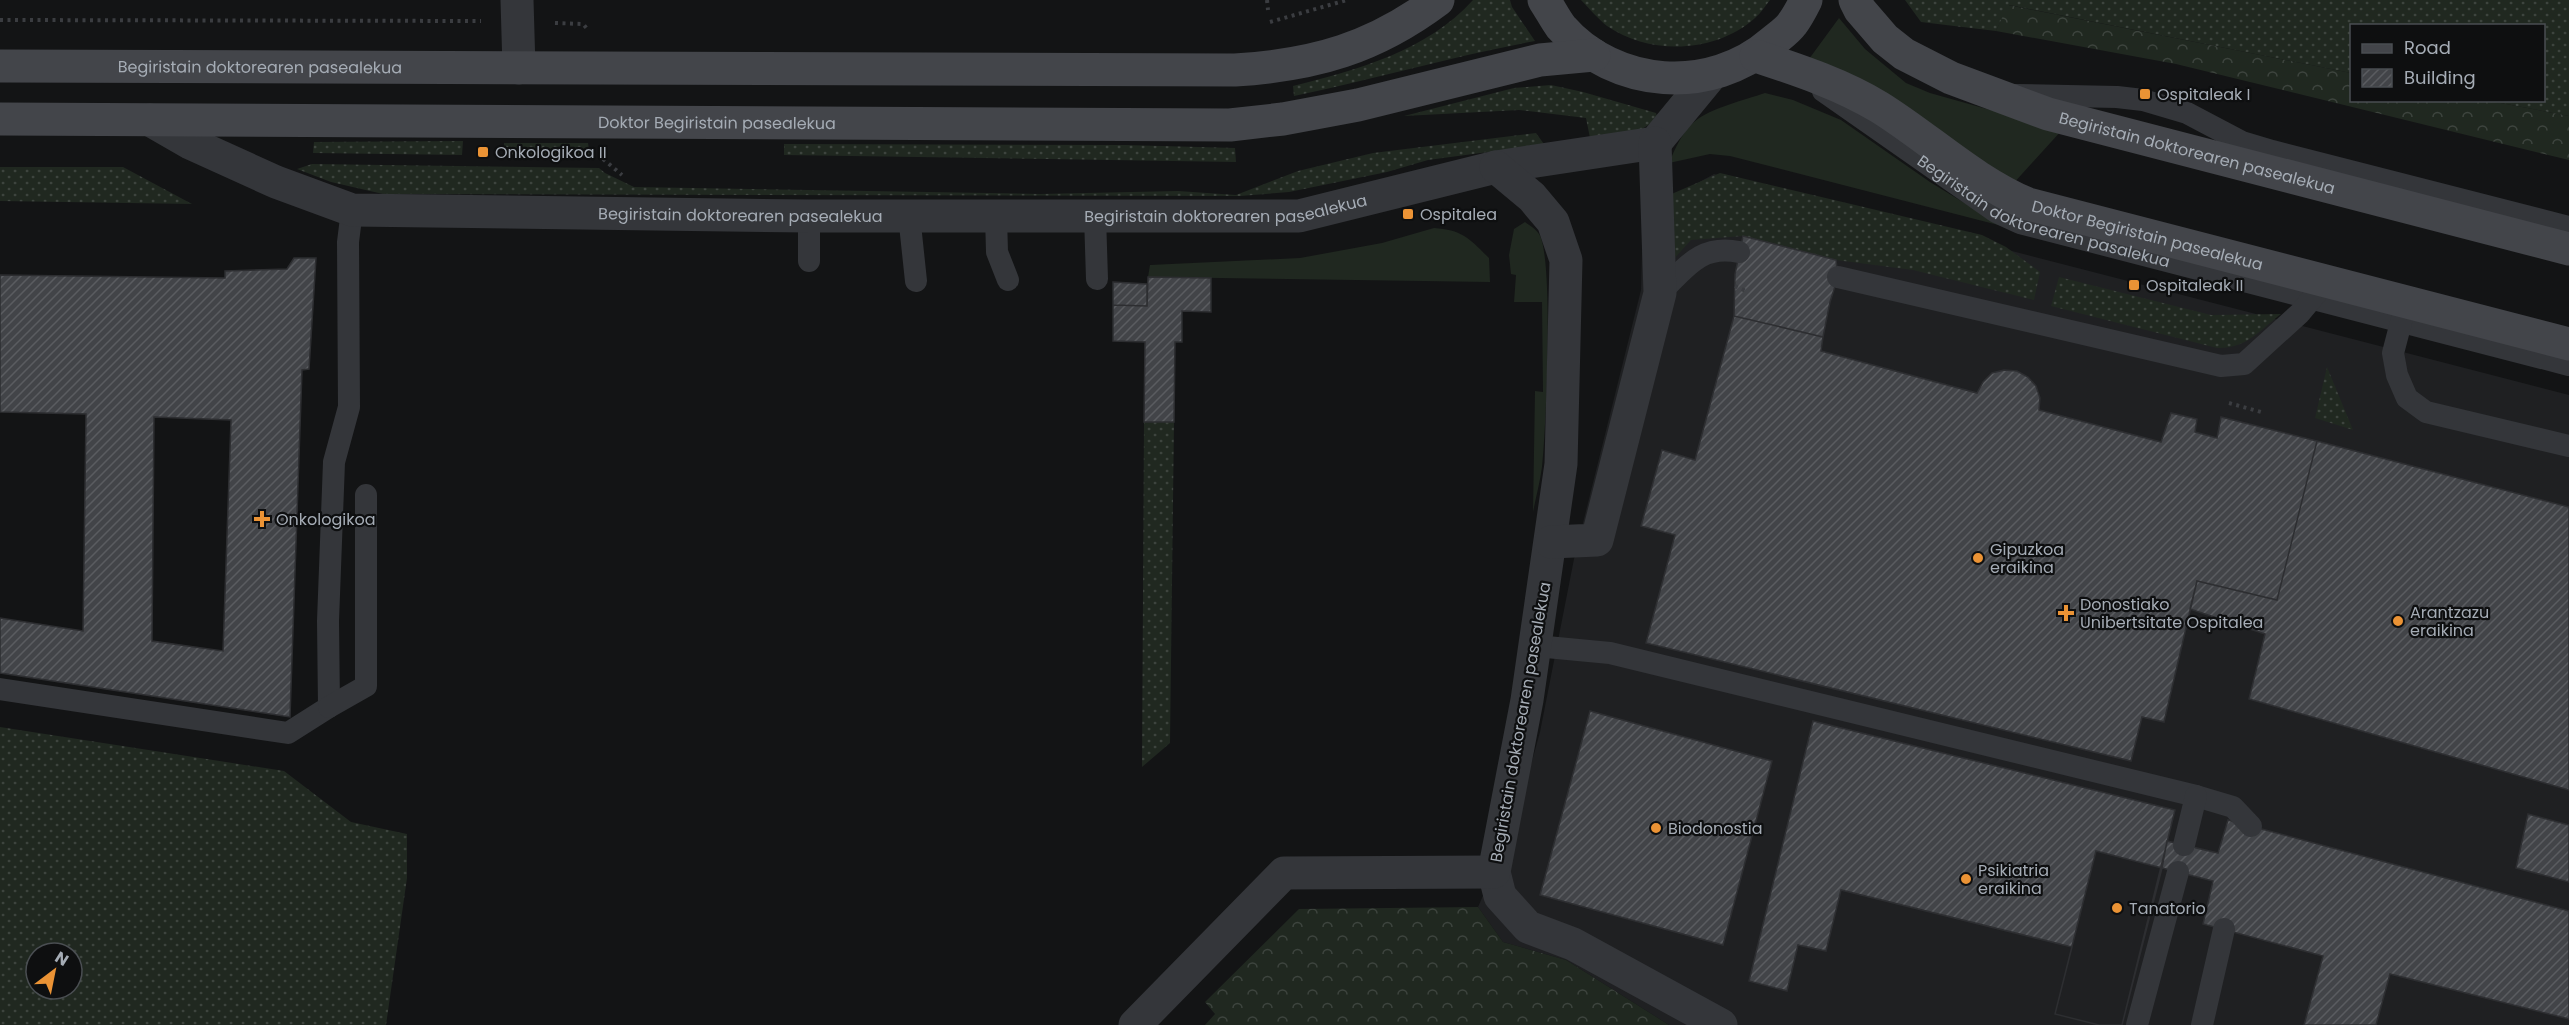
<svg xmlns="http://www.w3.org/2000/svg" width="2569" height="1025" viewBox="0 0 2569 1025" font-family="Poppins,sans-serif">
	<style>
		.built { fill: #1f2022 }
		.grass { fill: url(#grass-dots); fill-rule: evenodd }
		.forest { fill: url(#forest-crowns) }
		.garden { fill: #202820 }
		.building { fill: url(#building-hatch); stroke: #2d2e31; stroke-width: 1.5; fill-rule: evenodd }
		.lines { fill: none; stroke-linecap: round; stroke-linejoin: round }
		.path { stroke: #3b3d41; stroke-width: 4; stroke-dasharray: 3 4.5; stroke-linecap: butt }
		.lane { stroke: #34363a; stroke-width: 22 }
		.street { stroke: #34363a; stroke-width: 33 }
		.secondary { stroke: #43454a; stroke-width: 33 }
		.poi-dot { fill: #eb9335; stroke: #0e0f10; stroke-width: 2 }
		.labels { text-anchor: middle; stroke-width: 4.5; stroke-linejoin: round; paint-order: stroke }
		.street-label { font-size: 16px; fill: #a5acb5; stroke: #0e0f10 }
		.poi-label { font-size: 16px; fill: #a5acb5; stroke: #0e0f10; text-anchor: start }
	</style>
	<defs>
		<pattern id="grass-dots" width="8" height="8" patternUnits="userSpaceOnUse" patternTransform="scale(1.5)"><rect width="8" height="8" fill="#202820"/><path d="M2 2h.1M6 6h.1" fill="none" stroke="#3d443e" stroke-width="1.8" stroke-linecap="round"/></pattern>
		<pattern id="forest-crowns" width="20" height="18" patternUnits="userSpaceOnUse" patternTransform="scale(1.5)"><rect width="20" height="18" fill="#202820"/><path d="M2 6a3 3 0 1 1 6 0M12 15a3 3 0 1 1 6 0" fill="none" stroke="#3d443e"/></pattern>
		<pattern id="building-hatch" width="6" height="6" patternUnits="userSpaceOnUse" patternTransform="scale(1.5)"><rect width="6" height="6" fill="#424448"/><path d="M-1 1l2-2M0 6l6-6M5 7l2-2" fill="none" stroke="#5a5c60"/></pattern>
	</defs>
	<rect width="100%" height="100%" fill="#131415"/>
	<path class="built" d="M1714,174L2569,395V1025H1669L1566,960L1503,942L1478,907L1515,823L1540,732L1574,559L1641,290L1643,213Z"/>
	<path class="grass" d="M1473,0H1510L1512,7L1535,41C1454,56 1374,79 1294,96L1293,86C1357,70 1427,51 1473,0Z
		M1581,0H1770C1765,6 1761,13 1755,18C1716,53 1651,56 1607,26C1598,19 1589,8 1581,0Z
		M1905,0H2569V116L2490,101L2544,100V26H2352L2351,73L2009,5L1996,31L1921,22Z
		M1551,85L1583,92L1656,113L1658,119L1634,134L1591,143L1586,118L1519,110L1404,116L1514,88Z
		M1536,133L1549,151L1488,152L1428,160L1387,172L1289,192L1240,196L383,194L331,182L297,169L312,164L599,168L605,173L634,187L1040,194L1178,191L1236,195L1298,171L1373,153Z
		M463,141L462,155L313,153L314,142Z
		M504,143H588L590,155H504Z
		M784,144L1125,145L1235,148L1236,162L784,155Z
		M0,167H123L192,204L0,201Z
		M1720,173L1982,235L2006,247L2040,272L2034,300L1913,270L1836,260L1743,236L1691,240L1672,261L1667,196Z
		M2059,277L2211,315L2281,314C2259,331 2246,349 2217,348L2051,306Z
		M2327,367L2353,430L2315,418Z
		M1144,422H1174L1170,743L1142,767Z
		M0,727L284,771L351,822L407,834V878L386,1025H0ZM36,953H72V989H36Z"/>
	<path class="forest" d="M2008,5L2351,73L2352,100L2490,101L2569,116V160L2176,64L1996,31Z
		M1478,907L1503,942L1566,960L1669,1025H1205L1215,1014L1205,1002L1299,909Z"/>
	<path class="garden" d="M1839,18L1865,49L1906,83L1930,93L2062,130L2012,185L1809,59Z
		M1765,93L1793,100L1841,120L1930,182L2002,226L1730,156L1710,154L1669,163C1675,149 1682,132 1694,122C1710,108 1745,100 1765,93Z
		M1525,222C1529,225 1536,229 1539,234C1554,256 1546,433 1542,467C1540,482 1536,497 1533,512L1535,391L1543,392L1542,302H1514L1516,275L1511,274L1509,255L1514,229Z
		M1434,228C1462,230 1469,238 1489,258L1490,282L1148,277L1150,265L1300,258L1382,243Z"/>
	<path class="building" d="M1743,236L1836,260L1838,277L1830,302L1823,337L1734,316L1735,274Z
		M294,258H316L309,369L302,370L290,717L0,673V618L83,631L86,414L0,412V275L225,278V271L287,269ZM154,417L231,420L223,651L152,641Z
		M1148,277L1211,278V312L1182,311V342H1175L1174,422H1144L1145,342L1113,341V305L1147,306Z
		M1113,282L1147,284V306L1113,305Z
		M1734,316L1823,337L1821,351L1977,393L1983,382L1992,373L2004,370L2017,371L2028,377L2036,386L2040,398L2039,410L2161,442L2171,413L2197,419L2195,432L2217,438L2221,417L2317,441L2277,600L2197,581L2164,722L2142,717L2131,761L1646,643L1675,535L1641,526L1662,450L1695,460Z
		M2317,441L2569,507V790L2249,699L2265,634L2190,609L2197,581L2277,600Z
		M1590,711L1772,761L1723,945L1540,895Z
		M1813,721L2175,810L2122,1025H2099L2055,1014L2072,947L1841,890L1826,951L1798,945L1787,991L1749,981Z
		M2528,814L2569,825V882L2516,868Z
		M2228,820L2569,911V1019L2390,974L2376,1025H2304L2323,956L2203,924L2213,881L2162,868L2167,841L2218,853Z
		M2096,851L2162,868L2122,1025H2099L2055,1014Z"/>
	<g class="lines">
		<path class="path" d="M1267,0L1268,10
			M0,20L481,21
			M1270,22L1347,0
			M555,23L583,24L589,31
			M603,159L622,175
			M1735,286L1746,291
			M2229,403L2261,412"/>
		<g class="lane">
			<path id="s1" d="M1823,91L1996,212L2020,223L2569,365"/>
			<path d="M2015,95L2117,97L2143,100L2187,113L2242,142L2272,151L2569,227"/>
			<path d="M909,215L916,281"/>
			<path d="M809,216V261"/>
			<path d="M996,216L997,252L1008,280"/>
			<path d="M1095,216L1097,279"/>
			<path d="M1838,277L2221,366L2244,364L2300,313L2320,289"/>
			<path d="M1660,293C1686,268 1700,244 1739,252"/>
			<path d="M2405,307L2393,353L2397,375L2407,398L2426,412L2569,446"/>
			<path d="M1536,646L1610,653L2196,796L2233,807L2251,826"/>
			<path d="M0,689L288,733L329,707L328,621L334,462L349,407L348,242L352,210"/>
			<path d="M329,707L366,686V495"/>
			<path d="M2184,845L2196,796"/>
			<path d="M2137,1025L2178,872"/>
			<path d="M2202,1025L2224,929"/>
		</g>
		<g class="street">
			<path d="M517,0L519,68"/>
			<path id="s2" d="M150,120L190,143L276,182L352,210L809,216H1299L1496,167L1655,143L1711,75"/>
			<path d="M1496,167L1532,197L1553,222L1566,260L1561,464L1527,700L1494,872L1500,896L1528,927L1573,944L1721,1025"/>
			<path d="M1551,542L1597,540L1660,293L1655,143"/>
			<path d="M1135,1025L1284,873L1494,872"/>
		</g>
		<g class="secondary">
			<path d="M1544,0C1550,9 1555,19 1561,27C1615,89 1711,95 1772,42C1779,36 1787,31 1792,24C1798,16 1802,8 1806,0"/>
			<path id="s3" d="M1855,0L1860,10L1885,39L1904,54L1951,78L2048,114L2569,249"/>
			<path id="s4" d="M1756,56C1798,70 1841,84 1879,107C1929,138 1973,181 2028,204L2569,344"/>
			<path id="s5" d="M0,66L1235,70C1315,65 1374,48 1438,0"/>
			<path id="s6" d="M0,119L1230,125L1283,119L1358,105L1540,60L1594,55"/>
		</g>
	</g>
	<g class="poi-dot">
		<rect x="2139" y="88" width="12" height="12" rx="3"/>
		<rect x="477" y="146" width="12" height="12" rx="3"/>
		<rect x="1402" y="208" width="12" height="12" rx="3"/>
		<rect x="2128" y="279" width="12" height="12" rx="3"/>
		<path d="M259 510h6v6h6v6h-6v6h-6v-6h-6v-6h6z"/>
		<circle cx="1978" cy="558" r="6"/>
		<path d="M2063 604h6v6h6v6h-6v6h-6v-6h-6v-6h6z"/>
		<circle cx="2398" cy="621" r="6"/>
		<circle cx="1656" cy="828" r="6"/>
		<circle cx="1966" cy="879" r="6"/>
		<circle cx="2117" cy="908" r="6"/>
	</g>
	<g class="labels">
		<g class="street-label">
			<text dy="6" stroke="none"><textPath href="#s5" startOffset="260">Begiristain doktorearen pasealekua</textPath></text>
			<text dy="6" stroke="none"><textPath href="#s6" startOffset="717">Doktor Begiristain pasealekua</textPath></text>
			<text dy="6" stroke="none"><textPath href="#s3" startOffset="384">Begiristain doktorearen pasealekua</textPath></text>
			<text dy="6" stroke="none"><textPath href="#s2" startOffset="1096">Begiristain doktorearen pasealekua</textPath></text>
			<text dy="6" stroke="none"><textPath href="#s1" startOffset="255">Begiristain doktorearen pasalekua</textPath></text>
			<text dy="6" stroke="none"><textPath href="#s2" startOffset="610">Begiristain doktorearen pasealekua</textPath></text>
			<text dy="6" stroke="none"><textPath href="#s4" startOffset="435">Doktor Begiristain pasealekua</textPath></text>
			<text transform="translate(1520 722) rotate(-80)" y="6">Begiristain doktorearen pasealekua</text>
		</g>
		<g class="poi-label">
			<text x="2157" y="100">Ospitaleak I</text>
			<text x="495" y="158">Onkologikoa II</text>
			<text x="1420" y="220">Ospitalea</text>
			<text x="2146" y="291">Ospitaleak II</text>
			<text x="276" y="525">Onkologikoa</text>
			<text x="1990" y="555">Gipuzkoa<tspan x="1990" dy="18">eraikina</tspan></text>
			<text x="2080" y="610">Donostiako<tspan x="2080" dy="18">Unibertsitate Ospitalea</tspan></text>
			<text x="2410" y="618">Arantzazu<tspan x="2410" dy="18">eraikina</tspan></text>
			<text x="1668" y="834">Biodonostia</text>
			<text x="1978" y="876">Psikiatria<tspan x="1978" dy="18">eraikina</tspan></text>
			<text x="2129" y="914">Tanatorio</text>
		</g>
	</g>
	<rect x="2350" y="24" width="195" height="78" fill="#0e0f10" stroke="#4a4e52" stroke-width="1.5"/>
	<rect x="2362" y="44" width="30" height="9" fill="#43454a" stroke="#4a4e52" stroke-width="1.5"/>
	<text x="2404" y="54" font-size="18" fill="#a5acb5">Road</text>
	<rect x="2362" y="69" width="30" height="18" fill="url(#building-hatch)" stroke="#4a4e52" stroke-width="1.5"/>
	<text x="2404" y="84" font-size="18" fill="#a5acb5">Building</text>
	<g transform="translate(54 971) rotate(32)"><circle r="28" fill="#0e0f10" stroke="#4a4e52" stroke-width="1.5"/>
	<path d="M0-4.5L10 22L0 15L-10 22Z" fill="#eb9335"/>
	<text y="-9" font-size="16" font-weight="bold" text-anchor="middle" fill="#a5acb5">N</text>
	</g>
</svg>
